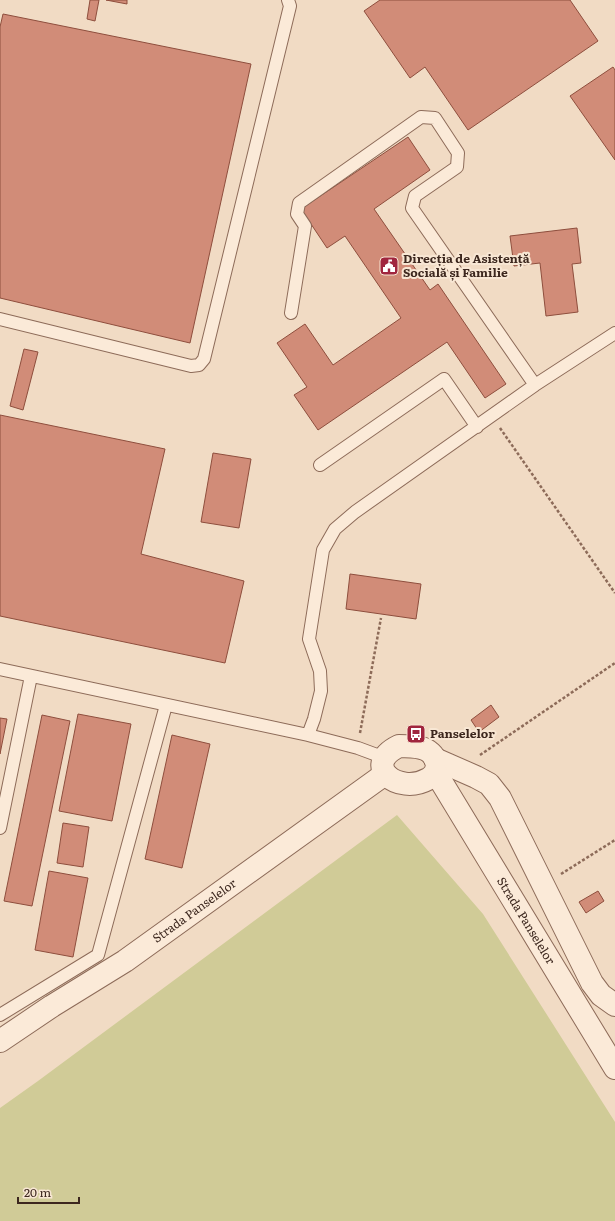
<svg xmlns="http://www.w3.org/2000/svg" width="615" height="1221" viewBox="0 0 615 1221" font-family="Literata,serif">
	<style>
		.green { fill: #d0cb97 }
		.building { fill: #d18c78; stroke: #8e4e3d }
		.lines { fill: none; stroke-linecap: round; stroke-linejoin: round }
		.lane-casing { stroke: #8d6b59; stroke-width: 14 }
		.street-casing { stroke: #8d6b59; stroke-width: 24 }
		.path { stroke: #8d6b59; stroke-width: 2.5; stroke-dasharray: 3 2; stroke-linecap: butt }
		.lane { stroke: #fbead8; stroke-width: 12 }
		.street { stroke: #fbead8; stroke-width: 22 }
		.labels { text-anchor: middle; stroke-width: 4; stroke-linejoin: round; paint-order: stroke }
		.poi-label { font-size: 12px; font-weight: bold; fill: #3c271e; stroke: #f8e7d4; text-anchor: start }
		.street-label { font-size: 12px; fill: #3c271e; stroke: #f8e7d4 }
	</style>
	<rect width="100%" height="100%" fill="#f1dbc4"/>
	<path class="green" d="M397,815L483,914L615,1122V1221H0V1108L38,1081Z"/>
	<path class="building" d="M90,0H99L95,21L87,19Z
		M106,0H127V4Z
		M380,0H570L598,41L468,130L425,67L410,78L364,11Z
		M3,14L251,64L190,343L0,298V27Z
		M613,67L615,70V160L570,96Z
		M408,137L430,170L374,209L430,290L438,284L506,384L485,398L447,342L318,430L294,395L307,387L277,343L305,324L333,365L401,318L345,236L327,248L301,209Z
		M577,228L581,263L572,264L578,312L546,316L540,263L514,266L510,236Z
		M24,349L38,352L23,410L10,406Z
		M0,415L165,449L141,554L244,581L225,663L0,616Z
		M213,453L251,459L239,528L201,522Z
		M350,574L421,584L416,619L346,609Z
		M491,705L499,717L479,732L471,720Z
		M78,714L131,724L112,821L59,811Z
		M42,715L70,721L32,906L4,901Z
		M0,718L7,719L0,754Z
		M172,735L210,744L182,868L145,859Z
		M63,823L89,827L83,867L57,863Z
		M49,871L88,878L73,957L35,950Z
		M598,891L604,901L586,913L579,902Z"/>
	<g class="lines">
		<defs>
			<path id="lane" d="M291,313L305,226L297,214L299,203L421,117L435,118L458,153L457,167L415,196L412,208L535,385
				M0,319L191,366L199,365L204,359L290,6L288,0
				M320,465L444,379L477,427
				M0,669L308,735L358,748L385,758
				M308,735L314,719L321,691L320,671L309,639L323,550L335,529L355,512L535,385L615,333
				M0,828L31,676
				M0,1015L98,955L166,705"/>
			<g id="street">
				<path d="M399,746C406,746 414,746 421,748C436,751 444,771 428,779C398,796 360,765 399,746Z"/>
				<path d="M435,759L476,777L489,784L500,798L592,983L601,995L615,1005"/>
				<path id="s1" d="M436,773L615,1068"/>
				<path id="s2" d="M0,1041L52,1006L125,961L385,774"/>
			</g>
		</defs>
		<use href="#lane" class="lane-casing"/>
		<use href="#street" class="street-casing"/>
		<path class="path" d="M500,428L615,593
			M360,733L381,618
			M480,755L615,663
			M561,874L615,840"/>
		<use href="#lane" class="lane"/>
		<use href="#street" class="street"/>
	</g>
	<defs>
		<symbol id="civic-square" viewBox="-11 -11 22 22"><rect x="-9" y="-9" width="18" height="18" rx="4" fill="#a0253e" stroke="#f8e7d4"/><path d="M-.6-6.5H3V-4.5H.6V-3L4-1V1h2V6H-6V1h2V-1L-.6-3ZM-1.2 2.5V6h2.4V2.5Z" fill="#fff"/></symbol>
		<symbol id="bus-square" viewBox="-11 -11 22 22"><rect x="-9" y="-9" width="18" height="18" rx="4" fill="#a0253e" stroke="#f8e7d4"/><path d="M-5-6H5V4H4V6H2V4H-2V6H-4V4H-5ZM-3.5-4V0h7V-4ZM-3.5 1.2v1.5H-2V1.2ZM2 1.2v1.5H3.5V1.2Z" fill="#fff"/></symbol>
	</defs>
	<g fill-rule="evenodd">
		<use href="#civic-square" x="378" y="255" width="22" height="22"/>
		<use href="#bus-square" x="405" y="723" width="22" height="22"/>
	</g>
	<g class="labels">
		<g class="poi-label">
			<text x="403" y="263">Direcția de Asistență<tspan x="403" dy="14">Socială și Familie</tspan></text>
			<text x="430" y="738">Panselelor</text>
		</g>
		<g class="street-label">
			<text dy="4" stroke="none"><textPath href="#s2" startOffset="234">Strada Panselelor</textPath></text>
			<text dy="4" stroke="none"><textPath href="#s1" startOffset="173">Strada Panselelor</textPath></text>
		</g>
	</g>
	<path d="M18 1197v6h61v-6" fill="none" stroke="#3c271e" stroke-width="2"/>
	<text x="24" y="1197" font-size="12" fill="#3c271e" stroke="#f8e7d4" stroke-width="3" paint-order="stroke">20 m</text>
</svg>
